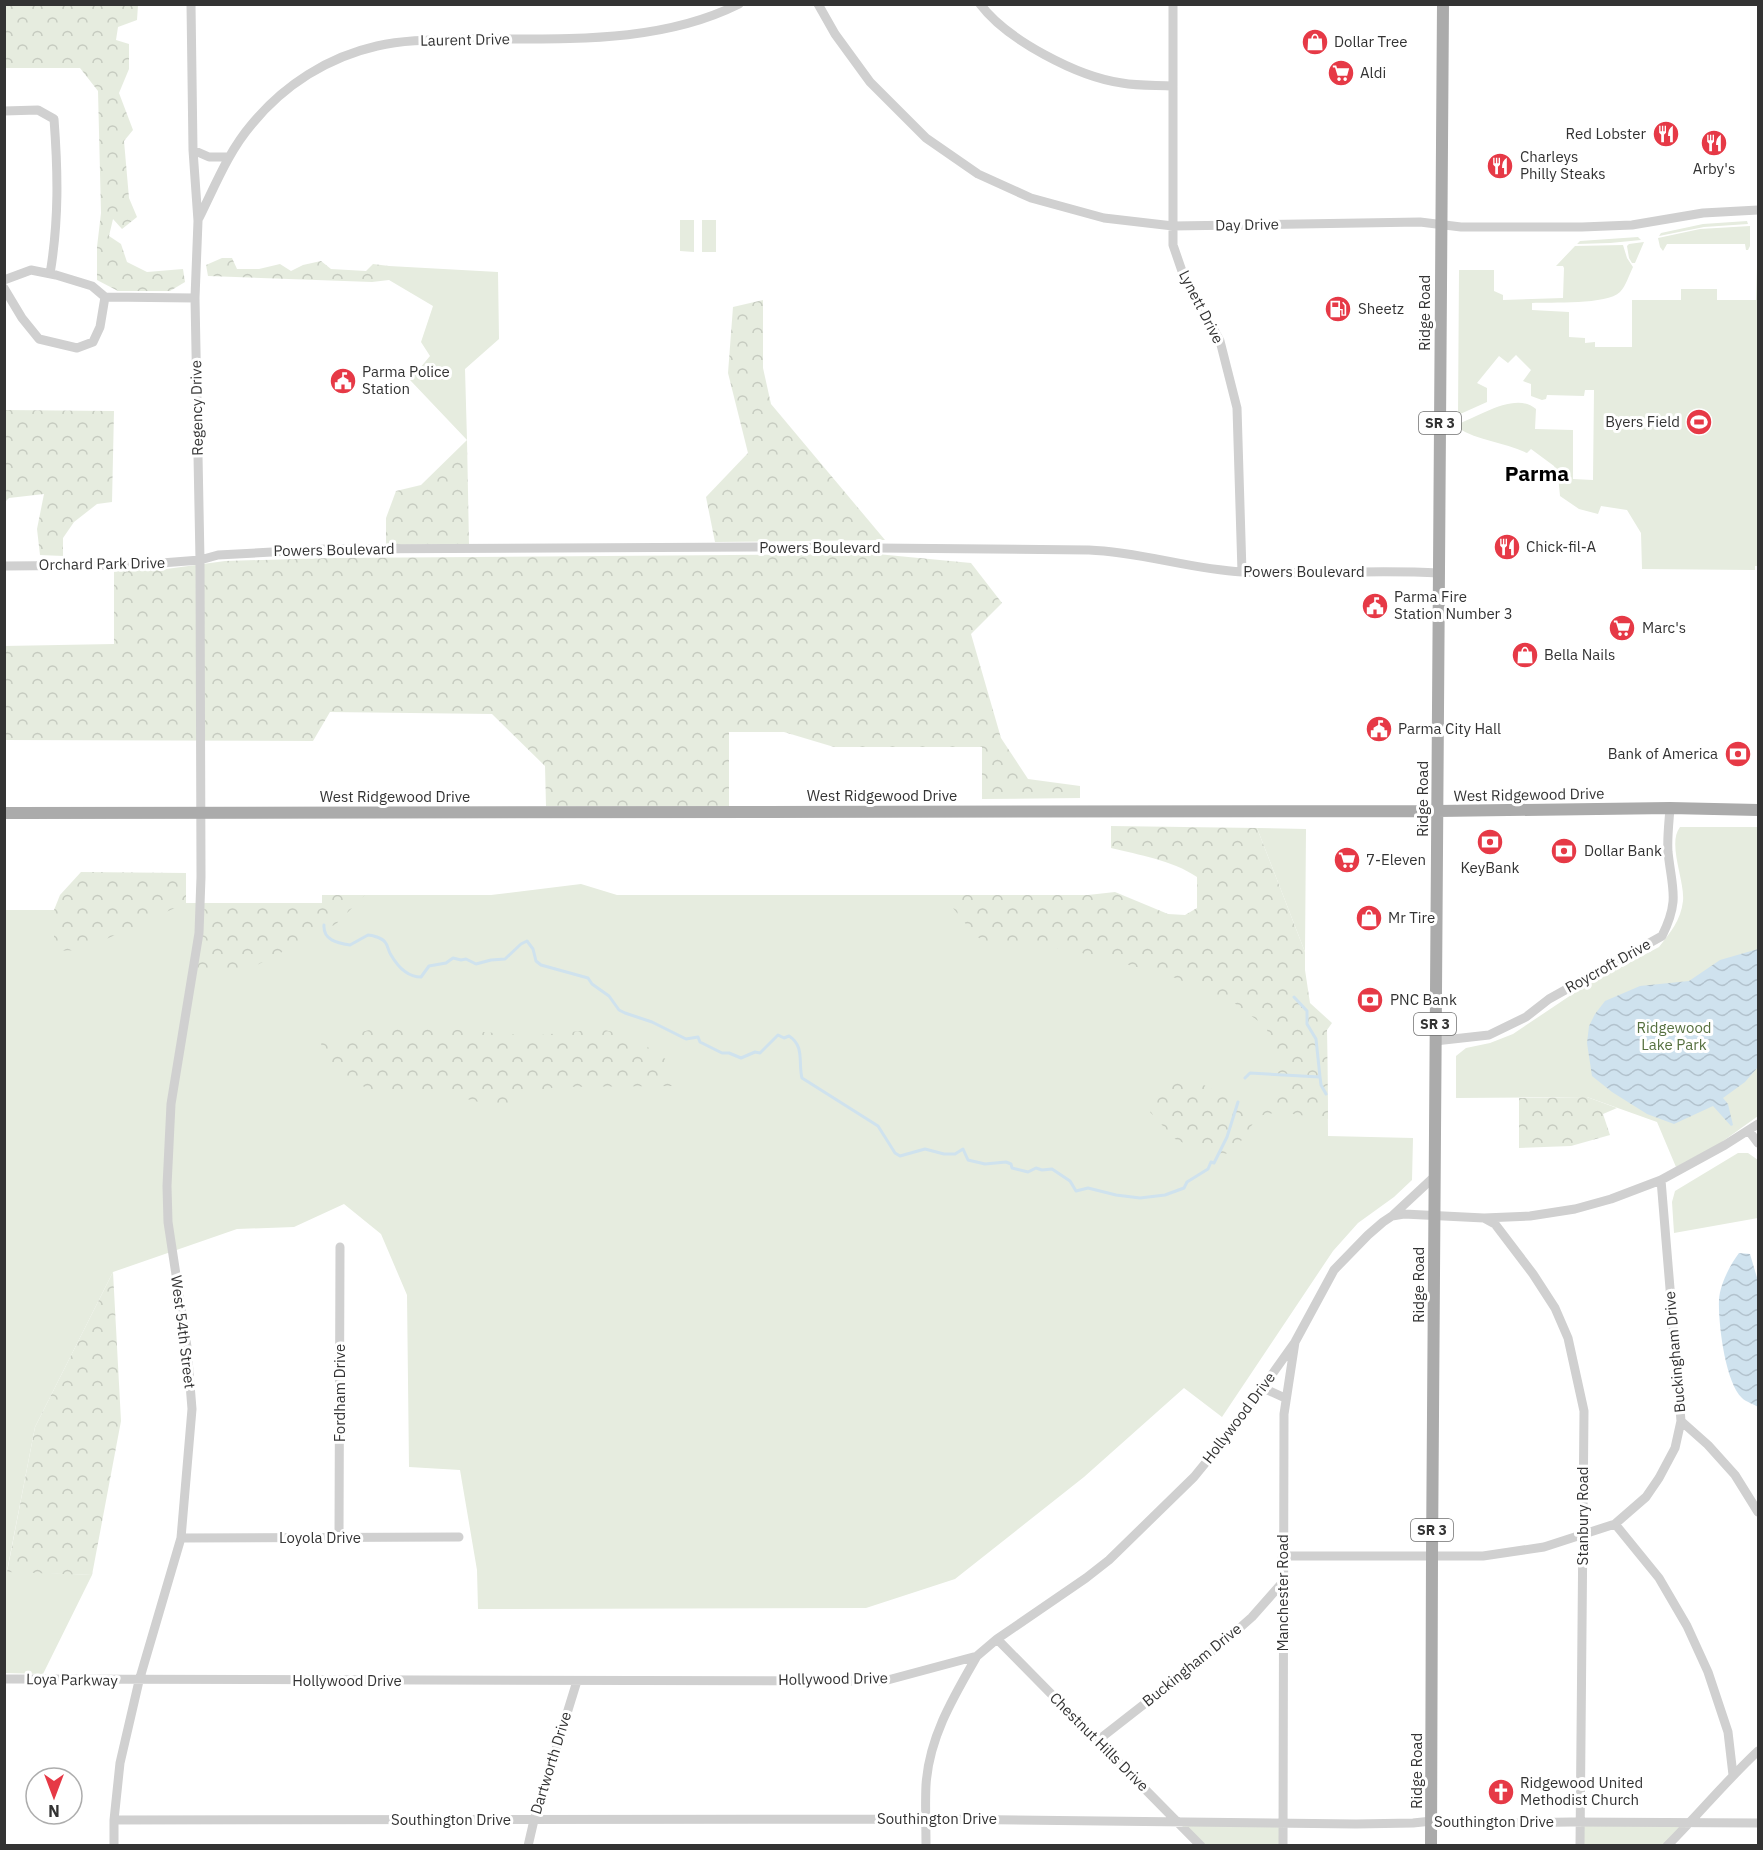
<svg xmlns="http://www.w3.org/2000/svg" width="1763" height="1850" viewBox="0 0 1763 1850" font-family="'IBM Plex Sans',sans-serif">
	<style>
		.green { fill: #e6ecdf }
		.forest { fill: url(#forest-crowns) }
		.water { fill: url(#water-waves) }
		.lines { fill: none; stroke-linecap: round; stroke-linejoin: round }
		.stream { stroke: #cfe2ee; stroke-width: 3 }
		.minor { stroke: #d0d0d0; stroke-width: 9 }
		.major { stroke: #ababab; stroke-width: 12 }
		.labels { text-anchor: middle; stroke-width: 6; stroke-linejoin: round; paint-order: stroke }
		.shield { fill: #fff; stroke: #707070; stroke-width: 1.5 }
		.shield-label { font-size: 14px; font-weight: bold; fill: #333 }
		.street-label { font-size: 15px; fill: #333; stroke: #fff }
		.poi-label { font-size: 15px; fill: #333; stroke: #fff; text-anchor: start }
		.park-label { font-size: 15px; fill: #56703f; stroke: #fff }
		.district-label { font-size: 21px; font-weight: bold; fill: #000; stroke: #fff }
	</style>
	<defs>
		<pattern id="forest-crowns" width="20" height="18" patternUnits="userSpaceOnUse" patternTransform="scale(1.5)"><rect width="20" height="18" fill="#e6ecdf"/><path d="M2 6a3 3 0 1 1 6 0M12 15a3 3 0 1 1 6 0" fill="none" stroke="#c6cbc0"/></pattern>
		<pattern id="water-waves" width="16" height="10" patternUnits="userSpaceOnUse" patternTransform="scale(1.5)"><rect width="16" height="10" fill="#cfe2ee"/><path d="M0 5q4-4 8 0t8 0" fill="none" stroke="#b2c2cd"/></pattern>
	</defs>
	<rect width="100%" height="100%" fill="#fff"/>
	<path class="green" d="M680,220H694V252L680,251Z
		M702,220H716V252H702Z
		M1747,221L1748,224L1704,227L1659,236L1661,233L1703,224Z
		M1750,226V246L1748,250H1746L1745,244H1667L1663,251L1660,247L1658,238L1700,229Z
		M1638,237L1641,240L1610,243L1577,244L1580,241Z
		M1644,242L1635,263H1632L1629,258L1627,246L1629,244Z
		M1623,245L1627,258L1633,267C1629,275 1626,286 1620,292C1607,305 1551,302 1532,303V310L1569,312V337L1585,338V343L1595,342V347H1632V300H1681V289H1717V300H1756L1757,266H1758V566H1755V570L1642,569L1641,533L1627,510L1601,506L1598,514L1579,509L1560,496L1558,475L1554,466L1531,449L1527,453C1504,442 1478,441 1458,428V424C1478,417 1516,391 1536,409L1535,429L1573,430V479L1593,480L1594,390H1585L1584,396L1547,395L1546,399L1542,400L1531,396V384L1523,381L1531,370L1516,355L1508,363L1499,356L1477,383L1487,388V402L1458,415L1459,270H1494V291L1503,295V300L1563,298L1564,268L1563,266H1556L1575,246Z
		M389,266L498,272L499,339L465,369L467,440L410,380L430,356L421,342L433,306L389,280Z
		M1680,827H1758V1116L1719,1144L1676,1167L1657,1122L1587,1097L1456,1098V1056L1466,1048L1490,1043L1513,1034L1580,989L1659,947C1670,933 1681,920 1683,901C1685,880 1667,844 1680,827Z
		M1257,828L1306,829L1305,952Z
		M581,884L617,895H1088L1327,1030L1328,1136L1413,1138L1412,1180L1394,1197L1358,1223L1333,1251L1222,1417L1184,1388L1084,1477L955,1579L866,1608L478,1609L477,1570L460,1470L409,1467L407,1295L381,1234L344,1204L294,1227L237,1229L113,1272L35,1427L7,1571L92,1575L43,1674L5,1673V910H54L186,903H322V895H491Z
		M1738,1153H1748L1758,1160V1218L1674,1233L1672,1202L1675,1191Z
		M1177,1821L1283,1823V1845H1201Z
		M1581,1822L1690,1823L1667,1845L1580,1846Z"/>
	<path class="forest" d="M4,5H138L137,20L118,27L116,40L129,44V69L119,93L133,130L124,141L129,198L137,217L122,229L113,219L109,236L121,244L127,262L147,272L183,269L185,282L170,291H118L97,280V247L101,213L98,91L80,68H5Z
		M222,258H232L237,269H259L280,264L291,271L303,265L321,261L331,269L366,271L373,264L389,266V280L372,282L208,276L206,265Z
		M763,300V368L771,404L885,540L715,542L706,497L748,453L728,373L733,307Z
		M5,410L114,411L112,502L97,504L74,522L63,538V556L40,555L37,529L44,494L9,498L5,502Z
		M467,440L469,544L386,545V518L396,491L421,485Z
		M877,554L971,563L1002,603L971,634L1001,738L1028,779L1080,786V798L982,799V747H834L784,732H729V806H546L545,766L492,714L330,712L313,741L5,740L4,646L114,644V570H159L225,561L330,558Z
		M1111,826L1257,828L1305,952V970L1310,1003L1332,1023L1327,1030L1328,1119L1279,1112L1258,1116L1233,1153L1210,1155L1175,1139L1150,1112L1152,1099L1185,1076C1202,1082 1236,1106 1252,1104C1257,1104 1262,1102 1266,1101L1275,1087L1276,1056L1266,1027L1233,1002L1168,975L1066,949L985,943L973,933L953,908L952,895H1088L1115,892L1168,914L1185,915L1197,908V877C1172,860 1139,855 1111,848Z
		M81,872L186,873V903L82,950L54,951V910L60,895Z
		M322,895H365L336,924L257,965L227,973H197L205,903H322Z
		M395,1023L436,1028L531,1036L600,1029L631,1036L667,1060L677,1086L554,1087L502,1108L428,1089H368L325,1065L321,1043Z
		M1587,1097L1617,1108L1603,1114L1610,1135L1571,1146L1519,1148V1098Z
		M113,1272L121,1421L92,1575L7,1572L35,1427Z"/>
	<path class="water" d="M1758,949V1067L1745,1082L1723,1098L1728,1104L1733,1125L1731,1126L1713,1106L1674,1124L1647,1114L1612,1092L1592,1076L1587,1043L1589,1026L1595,1014L1605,1001L1640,986L1689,981L1720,960Z
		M1739,1253L1750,1254L1758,1281V1407C1754,1404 1746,1402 1742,1398C1725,1382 1718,1322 1719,1300C1720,1284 1730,1265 1739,1253Z"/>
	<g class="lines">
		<path class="stream" d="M324,925C323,940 337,943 350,945L368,935C372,935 382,938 385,942C388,945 388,951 391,955C398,967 407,977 421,977L429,966L446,963L453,958L461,960L466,959L476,964L491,960L505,959L521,944L527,941L533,949L536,961L541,965L588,978L592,984L609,996L619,1010L625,1013L652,1022L686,1039L698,1037L700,1042L722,1053H729L741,1058L755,1052L760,1053L778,1035L784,1038L789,1036C805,1046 798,1063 802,1078L878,1126L895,1153L900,1156L925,1149L944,1154H955L963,1149L968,1160L985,1164L1006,1162L1011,1164L1012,1168L1028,1172L1036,1168L1042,1170L1052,1169L1070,1181L1076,1191L1088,1188L1116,1195L1140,1198L1165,1195L1184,1188L1187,1182L1208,1169L1211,1162L1214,1163L1227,1137L1238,1102
			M1294,997L1307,1011V1024L1316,1039L1320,1077
			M1245,1078L1250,1073L1320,1077L1321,1085L1326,1094"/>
		<path class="minor" d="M818,4L835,34L870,82L926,138L978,174L1031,198L1104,218L1173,226L1420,222L1461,227H1582L1632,225L1703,213L1758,210
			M980,4C1007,40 1078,77 1122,83C1139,86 1156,85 1173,86
			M1173,4V245L1183,274L1220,341L1237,408L1242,572
			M4,111L38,110L54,119C58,172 59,220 50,274
			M193,150L209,157H229
			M199,218C215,186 228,152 252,124C284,85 328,57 377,46C408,39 440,40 472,39C562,38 657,45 739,4
			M4,280L31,270L56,275L92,286L105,297L195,298
			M4,288L22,318L39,339L77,348L93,342L100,327L105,297
			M4,566L136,565L200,560L218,555L326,549L758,547L1089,550C1141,552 1190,569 1242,572C1308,575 1373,569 1439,573
			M1435,1041L1489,1035L1526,1017L1549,999L1662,936C1680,900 1672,889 1668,852C1667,838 1669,822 1670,808
			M1749,1131L1758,1143
			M1392,1216L1435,1176
			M1484,1218L1495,1224L1533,1274L1555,1308L1568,1338L1584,1411L1580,1846
			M1263,1388L1285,1398
			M1681,1421L1708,1445L1735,1475L1758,1512
			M1615,1524L1659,1578L1687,1626L1708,1672L1728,1732L1733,1775
			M181,1538L459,1537
			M339,1538L340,1247
			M1282,1556H1483L1544,1547L1615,1524L1646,1497L1659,1478L1675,1448L1681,1421L1661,1180
			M997,1639L1201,1846
			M4,1679L884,1681L977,1656L997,1639L1086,1578L1109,1560L1194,1477L1234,1428L1295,1342L1334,1270L1368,1235L1383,1222L1392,1216L1404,1214L1484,1218L1530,1216L1575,1209L1611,1199L1661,1180L1725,1145L1758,1124
			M1097,1741L1225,1641L1252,1617L1282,1583
			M114,1820L926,1819L1356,1824L1413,1823L1432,1821L1450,1824L1571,1822L1758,1823
			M114,1846V1820L120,1763L139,1681L181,1538L192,1409L187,1347L168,1222L167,1186L171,1104L199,933L201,877L200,560L195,298L198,221L193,150L191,4
			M528,1846L534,1820L577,1681
			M926,1846C926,1825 925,1805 926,1785C929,1737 954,1696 977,1656
			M1283,1846L1284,1414L1295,1342
			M1667,1846C1698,1815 1726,1781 1758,1751"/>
		<path class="major" d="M4,813L1438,811L1670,808L1758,810
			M1431,1846L1432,1556L1443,4"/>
	</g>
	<defs>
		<symbol id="shop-disc" viewBox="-11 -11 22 22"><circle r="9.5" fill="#e63946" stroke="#fff"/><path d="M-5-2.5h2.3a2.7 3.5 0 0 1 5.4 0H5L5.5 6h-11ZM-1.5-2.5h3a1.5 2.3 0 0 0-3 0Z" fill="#fff"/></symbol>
		<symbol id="supermarket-disc" viewBox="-11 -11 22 22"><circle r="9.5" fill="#e63946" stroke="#fff"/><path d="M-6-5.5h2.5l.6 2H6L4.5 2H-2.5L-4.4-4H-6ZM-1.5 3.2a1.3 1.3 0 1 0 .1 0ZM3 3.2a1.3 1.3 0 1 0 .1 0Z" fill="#fff"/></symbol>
		<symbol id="restaurant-disc" viewBox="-11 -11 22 22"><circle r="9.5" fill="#e63946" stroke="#fff"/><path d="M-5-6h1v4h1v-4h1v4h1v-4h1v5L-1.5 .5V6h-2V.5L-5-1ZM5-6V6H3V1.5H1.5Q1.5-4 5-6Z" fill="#fff"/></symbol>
		<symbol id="fuel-disc" viewBox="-11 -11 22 22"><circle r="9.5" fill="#e63946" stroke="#fff"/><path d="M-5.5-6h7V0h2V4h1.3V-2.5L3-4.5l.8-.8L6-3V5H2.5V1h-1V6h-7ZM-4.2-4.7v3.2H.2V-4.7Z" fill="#fff"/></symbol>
		<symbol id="civic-disc" viewBox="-11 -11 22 22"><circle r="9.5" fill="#e63946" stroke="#fff"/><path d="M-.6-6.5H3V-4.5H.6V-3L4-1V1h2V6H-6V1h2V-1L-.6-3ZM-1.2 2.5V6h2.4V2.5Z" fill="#fff"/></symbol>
		<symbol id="stadium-disc" viewBox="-11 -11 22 22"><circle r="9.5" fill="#e63946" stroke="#fff"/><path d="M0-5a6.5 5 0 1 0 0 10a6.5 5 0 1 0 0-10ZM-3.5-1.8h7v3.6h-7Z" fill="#fff"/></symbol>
		<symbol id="bank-disc" viewBox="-11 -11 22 22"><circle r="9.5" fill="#e63946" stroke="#fff"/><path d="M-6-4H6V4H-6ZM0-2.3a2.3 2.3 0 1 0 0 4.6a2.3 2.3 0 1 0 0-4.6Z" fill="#fff"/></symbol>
		<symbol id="church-disc" viewBox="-11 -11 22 22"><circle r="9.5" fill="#e63946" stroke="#fff"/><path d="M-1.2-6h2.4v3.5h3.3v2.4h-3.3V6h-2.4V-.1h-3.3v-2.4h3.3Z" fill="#fff"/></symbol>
	</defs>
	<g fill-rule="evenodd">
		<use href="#shop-disc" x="1300" y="27" width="30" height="30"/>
		<use href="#supermarket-disc" x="1326" y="58" width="30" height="30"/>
		<use href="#restaurant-disc" x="1651" y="119" width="30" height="30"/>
		<use href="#restaurant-disc" x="1699" y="128" width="30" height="30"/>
		<use href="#restaurant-disc" x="1485" y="151" width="30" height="30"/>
		<use href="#fuel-disc" x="1323" y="294" width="30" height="30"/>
		<use href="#civic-disc" x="328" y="366" width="30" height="30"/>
		<use href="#stadium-disc" x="1684" y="407" width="30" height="30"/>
		<use href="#restaurant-disc" x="1492" y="532" width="30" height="30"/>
		<use href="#civic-disc" x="1360" y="591" width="30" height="30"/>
		<use href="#supermarket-disc" x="1607" y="613" width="30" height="30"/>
		<use href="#shop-disc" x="1510" y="640" width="30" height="30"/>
		<use href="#civic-disc" x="1364" y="714" width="30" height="30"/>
		<use href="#bank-disc" x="1723" y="739" width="30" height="30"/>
		<use href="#bank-disc" x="1475" y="827" width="30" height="30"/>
		<use href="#bank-disc" x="1549" y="836" width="30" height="30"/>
		<use href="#supermarket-disc" x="1332" y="845" width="30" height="30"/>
		<use href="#shop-disc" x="1354" y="903" width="30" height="30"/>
		<use href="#bank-disc" x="1355" y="985" width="30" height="30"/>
		<use href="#church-disc" x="1486" y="1777" width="30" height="30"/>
	</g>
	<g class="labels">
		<g class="shield">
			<rect x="1419" y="412" width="42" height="22" rx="4.5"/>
			<rect x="1414" y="1013" width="42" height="22" rx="4.5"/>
			<rect x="1411" y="1519" width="42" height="22" rx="4.5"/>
		</g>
		<g class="shield-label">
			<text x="1440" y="428">SR 3</text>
			<text x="1435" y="1029">SR 3</text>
			<text x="1432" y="1535">SR 3</text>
		</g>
		<g class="street-label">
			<text transform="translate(465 40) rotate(-1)" y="5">Laurent Drive</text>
			<text transform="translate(1247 225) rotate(-1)" y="5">Day Drive</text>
			<text transform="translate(1201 307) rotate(63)" y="5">Lynett Drive</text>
			<text transform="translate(1425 313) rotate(-90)" y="5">Ridge Road</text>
			<text transform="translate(197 408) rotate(-91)" y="5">Regency Drive</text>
			<text x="820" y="553">Powers Boulevard</text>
			<text transform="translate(334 550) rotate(-1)" y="5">Powers Boulevard</text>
			<text transform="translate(102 564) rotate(-1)" y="5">Orchard Park Drive</text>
			<text x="1304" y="577">Powers Boulevard</text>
			<text transform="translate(1529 795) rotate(-1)" y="5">West Ridgewood Drive</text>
			<text x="882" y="801">West Ridgewood Drive</text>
			<text x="395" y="802">West Ridgewood Drive</text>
			<text transform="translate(1423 799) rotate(-90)" y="5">Ridge Road</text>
			<text transform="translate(1608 966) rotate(-29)" y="5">Roycroft Drive</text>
			<text transform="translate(1419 1285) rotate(-90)" y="5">Ridge Road</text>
			<text transform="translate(183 1332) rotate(83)" y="5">West 54th Street</text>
			<text transform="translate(1675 1352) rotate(-95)" y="5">Buckingham Drive</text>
			<text transform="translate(340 1393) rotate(-90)" y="5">Fordham Drive</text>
			<text transform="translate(1239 1418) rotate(-53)" y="5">Hollywood Drive</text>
			<text transform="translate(1583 1516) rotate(-90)" y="5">Stanbury Road</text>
			<text x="320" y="1543">Loyola Drive</text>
			<text transform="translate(1283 1593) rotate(-90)" y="5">Manchester Road</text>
			<text transform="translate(1192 1665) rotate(-39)" y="5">Buckingham Drive</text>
			<text transform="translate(833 1679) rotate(-1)" y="5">Hollywood Drive</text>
			<text transform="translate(72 1680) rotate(1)" y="5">Loya Parkway</text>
			<text x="347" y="1686">Hollywood Drive</text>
			<text transform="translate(1099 1742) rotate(45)" y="5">Chestnut Hills Drive</text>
			<text transform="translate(551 1763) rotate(-73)" y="5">Dartworth Drive</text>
			<text transform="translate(1417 1771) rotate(-90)" y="5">Ridge Road</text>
			<text x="937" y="1824">Southington Drive</text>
			<text x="451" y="1825">Southington Drive</text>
			<text x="1494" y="1827">Southington Drive</text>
		</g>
		<g class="poi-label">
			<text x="1334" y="47">Dollar Tree</text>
			<text x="1360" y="78">Aldi</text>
			<text x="1646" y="139" text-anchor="end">Red Lobster</text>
			<text x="1520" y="162">Charleys<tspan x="1520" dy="17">Philly Steaks</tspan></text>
			<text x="1714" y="174" text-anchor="middle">Arby's</text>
			<text x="1358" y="314">Sheetz</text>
			<text x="362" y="377">Parma Police<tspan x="362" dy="17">Station</tspan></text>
			<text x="1680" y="427" text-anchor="end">Byers Field</text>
			<text x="1526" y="552">Chick-fil-A</text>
			<text x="1394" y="602">Parma Fire<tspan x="1394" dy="17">Station Number 3</tspan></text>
			<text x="1642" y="633">Marc's</text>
			<text x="1544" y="660">Bella Nails</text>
			<text x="1398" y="734">Parma City Hall</text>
			<text x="1718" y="759" text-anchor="end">Bank of America</text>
			<text x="1584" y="856">Dollar Bank</text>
			<text x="1366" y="865">7-Eleven</text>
			<text x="1490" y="873" text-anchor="middle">KeyBank</text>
			<text x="1388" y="923">Mr Tire</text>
			<text x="1390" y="1005">PNC Bank</text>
			<text x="1520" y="1788">Ridgewood United<tspan x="1520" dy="17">Methodist Church</tspan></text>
		</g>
		<g class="park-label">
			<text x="1674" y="1033">Ridgewood<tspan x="1674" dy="17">Lake Park</tspan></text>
		</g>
		<g class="district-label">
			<text x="1537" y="481">Parma</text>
		</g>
	</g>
	<rect width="1763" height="1850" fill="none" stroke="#333333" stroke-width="12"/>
	<g transform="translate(54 1796) rotate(180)"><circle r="28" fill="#ffffff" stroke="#adadad" stroke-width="1.5"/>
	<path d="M0-4.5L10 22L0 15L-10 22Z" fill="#e63946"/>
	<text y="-9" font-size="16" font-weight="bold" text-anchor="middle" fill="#333333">N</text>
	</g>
</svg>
